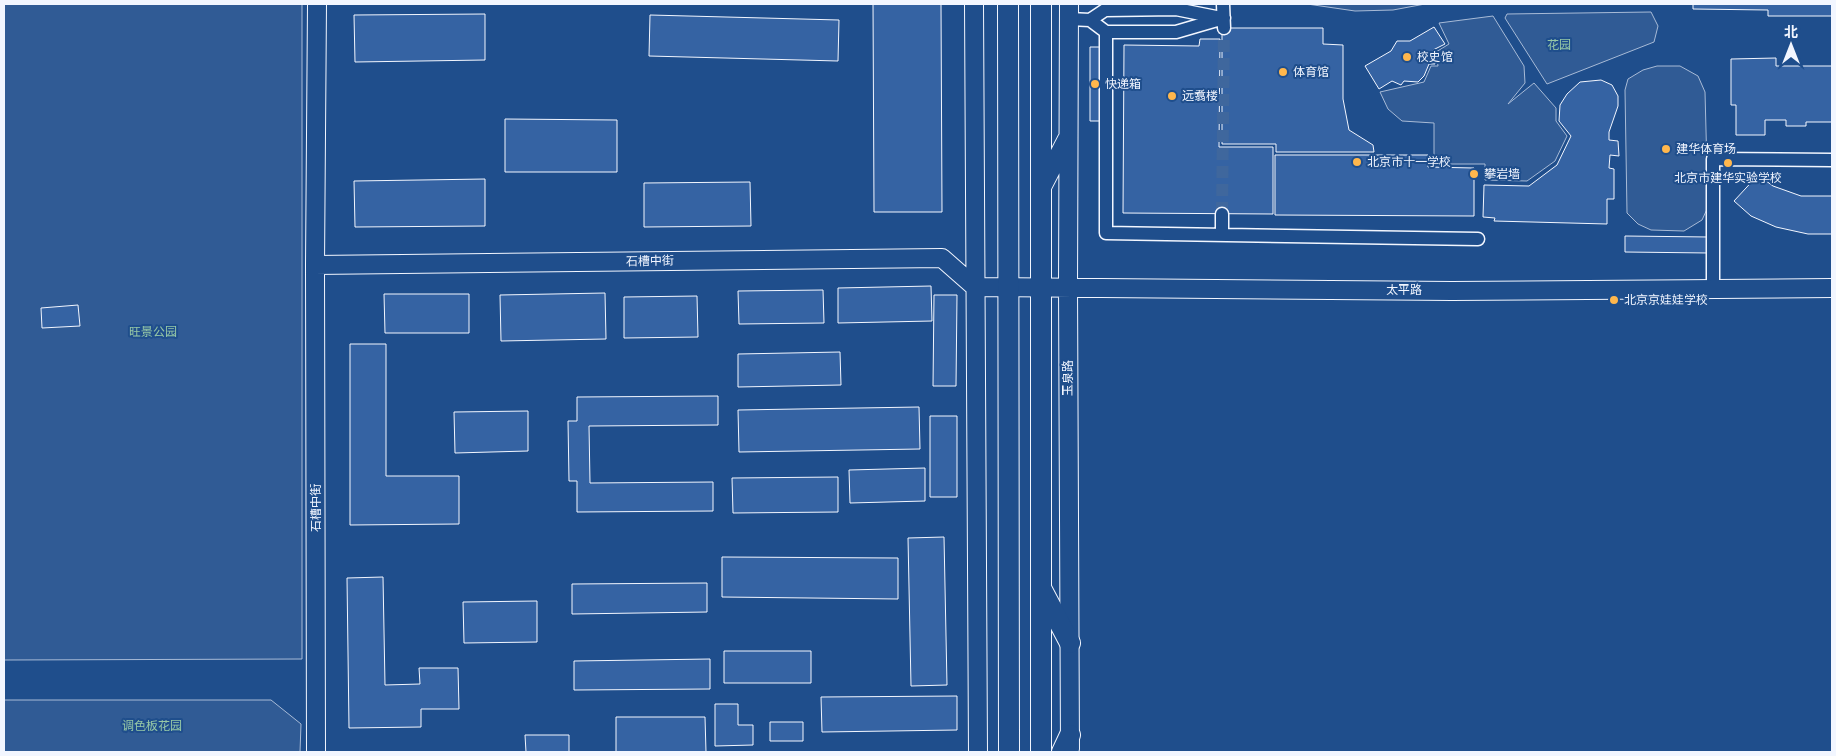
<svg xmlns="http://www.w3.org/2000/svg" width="1836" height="756" viewBox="0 0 1836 756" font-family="Quicksand,'Noto Sans SC',sans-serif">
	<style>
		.built { fill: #305b95; stroke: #a8bbd7 }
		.building { fill: #3563a3; stroke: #f2f6ff }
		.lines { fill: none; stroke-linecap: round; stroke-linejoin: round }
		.street-tunnel { stroke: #3f679d; stroke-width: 12; stroke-dasharray: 12 6; stroke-linecap: butt }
		.street-casing { stroke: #f2f6ff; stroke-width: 15 }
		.secondary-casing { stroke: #f2f6ff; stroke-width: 20 }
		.primary-casing { stroke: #f2f6ff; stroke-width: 22 }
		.street { stroke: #1f4e8c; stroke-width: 12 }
		.secondary { stroke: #1f4e8c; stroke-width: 18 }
		.primary { stroke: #1f4e8c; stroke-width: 20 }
		.poi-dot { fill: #ffb74d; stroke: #1f4e8c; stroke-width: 2 }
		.labels { text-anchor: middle; stroke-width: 4; stroke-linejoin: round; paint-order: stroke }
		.park-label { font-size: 12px; fill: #97c8a6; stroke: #1f4e8c }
		.poi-label { font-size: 12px; fill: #f2f6ff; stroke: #1f4e8c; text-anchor: start }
		.street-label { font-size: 12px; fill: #f2f6ff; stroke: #1f4e8c }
	</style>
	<rect width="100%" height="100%" fill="#1f4e8c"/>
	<path class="built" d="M4,4H302V659L4,660Z
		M1307,4H1425L1393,10L1355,11Z
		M1651,12L1658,26L1654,42L1547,84L1505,18L1507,14Z
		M1493,16L1524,66L1525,83L1508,104L1534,83L1556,108V121L1567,136L1555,161L1527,181L1485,180V164H1434V123L1402,121L1388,109L1380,92L1424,82L1431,66H1438L1436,52L1449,44L1439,23Z
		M1657,66H1680L1698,76L1705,92L1708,207L1702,220L1684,231L1651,230L1638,224L1627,213L1625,90L1628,79L1643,70Z
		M4,700H271L301,724L300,752H4Z"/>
	<path class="building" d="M873,4H941L942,212H874Z
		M1693,4H1832V16H1768V10L1693,9Z
		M485,14V60L355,62L354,15Z
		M650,15L839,20L838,61L649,56Z
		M1434,27L1445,44L1433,50L1435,64H1429L1424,76L1418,82L1404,81L1401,85L1392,81L1379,89L1365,66L1391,51L1397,41H1410Z
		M1222,28H1323V44L1343,45V99L1349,130L1373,145L1374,152H1276V144H1222Z
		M1200,39H1220L1219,147H1273V214L1123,213L1124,45L1199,46Z
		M1090,47H1101L1100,121H1090Z
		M1776,58V66H1832V122H1806V126H1786V120H1765V135H1736V105H1731V59Z
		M1601,80L1612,85L1618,96V106L1609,132V140L1618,141L1619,156L1610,155L1609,168L1614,169V199H1607V224L1494,221L1495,218L1483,217L1484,185L1529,186L1557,165L1571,136L1559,121L1560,105L1567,94L1580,82Z
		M505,119L617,120V172H505Z
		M1275,155H1428V167L1474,168V216L1275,215Z
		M1758,175L1773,186L1801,196H1832V234H1808L1776,227L1751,216L1734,201Z
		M485,179V226L355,227L354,181Z
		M750,182L751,226L644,227V183Z
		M1625,236L1709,237V253L1625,252Z
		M931,286L932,321L838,323V288Z
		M823,290L824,323L739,324L738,291Z
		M605,293L606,339L501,341L500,295Z
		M384,294H469V333H385Z
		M934,295H957L956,386H933Z
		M697,296L698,337L624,338V297Z
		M78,305L80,326L42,328L41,308Z
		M350,344H386V476H459V524L350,525Z
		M840,352L841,385L738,387V354Z
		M718,396V425L589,426L590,483L713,482V511L577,512V481H569L568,421H577V397Z
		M919,407L920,449L739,452L738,410Z
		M528,411V451L455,453L454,412Z
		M930,416H957V497H930Z
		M925,468V501L850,503L849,470Z
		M838,477V512L733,513L732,478Z
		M944,537L947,685L911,686L908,538Z
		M722,557L898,558V599L722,597Z
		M383,577L385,685L420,684L419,668H458L459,709H421V727L349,728L347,578Z
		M707,583V612L572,614V584Z
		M537,601V642L464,643L463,602Z
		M724,651H811V683H724Z
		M710,659V689L574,690V661Z
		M957,696V730L822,732L821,697Z
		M715,704H738V725H753V745L715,746Z
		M616,717H705L706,752H616Z
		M770,722H803V741H770Z
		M525,735H569V752H526Z"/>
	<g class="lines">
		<path class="street-tunnel" d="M1222,214L1224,28"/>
		<defs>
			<path id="street" d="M1223,4L1224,28
				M1069,19L1090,20L1106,32H1176L1224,18
				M1090,20L1105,10L1176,9L1221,18
				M1106,32V233L1478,239
				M1222,235V214
				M1713,288V159L1832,160"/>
			<path id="secondary" d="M974,4L978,752
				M1069,4L1068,287L1070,749
				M1041,189L1067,139
				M315,265L942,258L975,287L1452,291L1832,288
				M316,752L315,265L317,4"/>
			<path id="primary" d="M1008,4L1009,752
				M1042,590L1070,643
				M1041,752V4
				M1062,752L1070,735"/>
		</defs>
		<use href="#street" class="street-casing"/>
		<use href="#secondary" class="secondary-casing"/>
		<use href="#primary" class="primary-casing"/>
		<use href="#street" class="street"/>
		<use href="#secondary" class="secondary"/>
		<use href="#primary" class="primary"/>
	</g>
	<g class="poi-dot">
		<circle cx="1407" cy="57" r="5"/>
		<circle cx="1283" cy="72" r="5"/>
		<circle cx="1095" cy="84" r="5"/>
		<circle cx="1172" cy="96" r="5"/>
		<circle cx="1666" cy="149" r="5"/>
		<circle cx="1357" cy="162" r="5"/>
		<circle cx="1728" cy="163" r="5"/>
		<circle cx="1474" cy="174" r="5"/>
		<circle cx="1614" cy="300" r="5"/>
	</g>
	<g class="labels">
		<g class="park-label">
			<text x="1559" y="49">花园</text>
			<text x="153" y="336">旺景公园</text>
			<text x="152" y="730">调色板花园</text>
		</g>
		<g class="poi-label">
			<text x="1417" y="61">校史馆</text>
			<text x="1293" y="76">体育馆</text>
			<text x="1105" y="88">快递箱</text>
			<text x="1182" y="100">远翥楼</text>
			<text x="1676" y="153">建华体育场</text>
			<text x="1367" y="166">北京市十一学校</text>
			<text x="1484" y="178">攀岩墙</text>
			<text x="1728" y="182" text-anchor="middle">北京市建华实验学校</text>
			<text x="1624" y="304">北京京娃娃学校</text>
		</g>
		<g class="street-label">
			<text transform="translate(650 261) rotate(-1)" y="4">石槽中街</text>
			<text x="1404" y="294">太平路</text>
			<text transform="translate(1068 378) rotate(-90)" y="4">玉泉路</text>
			<text transform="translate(316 508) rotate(-90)" y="4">石槽中街</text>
		</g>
	</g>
	<rect width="1836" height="756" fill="none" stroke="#f2f6ff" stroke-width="10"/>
	<g transform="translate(1791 45)" stroke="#1f4e8c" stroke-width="4" paint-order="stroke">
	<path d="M0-4L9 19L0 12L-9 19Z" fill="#f2f6ff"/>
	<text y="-8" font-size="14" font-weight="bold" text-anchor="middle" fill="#f2f6ff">北</text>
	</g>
</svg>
